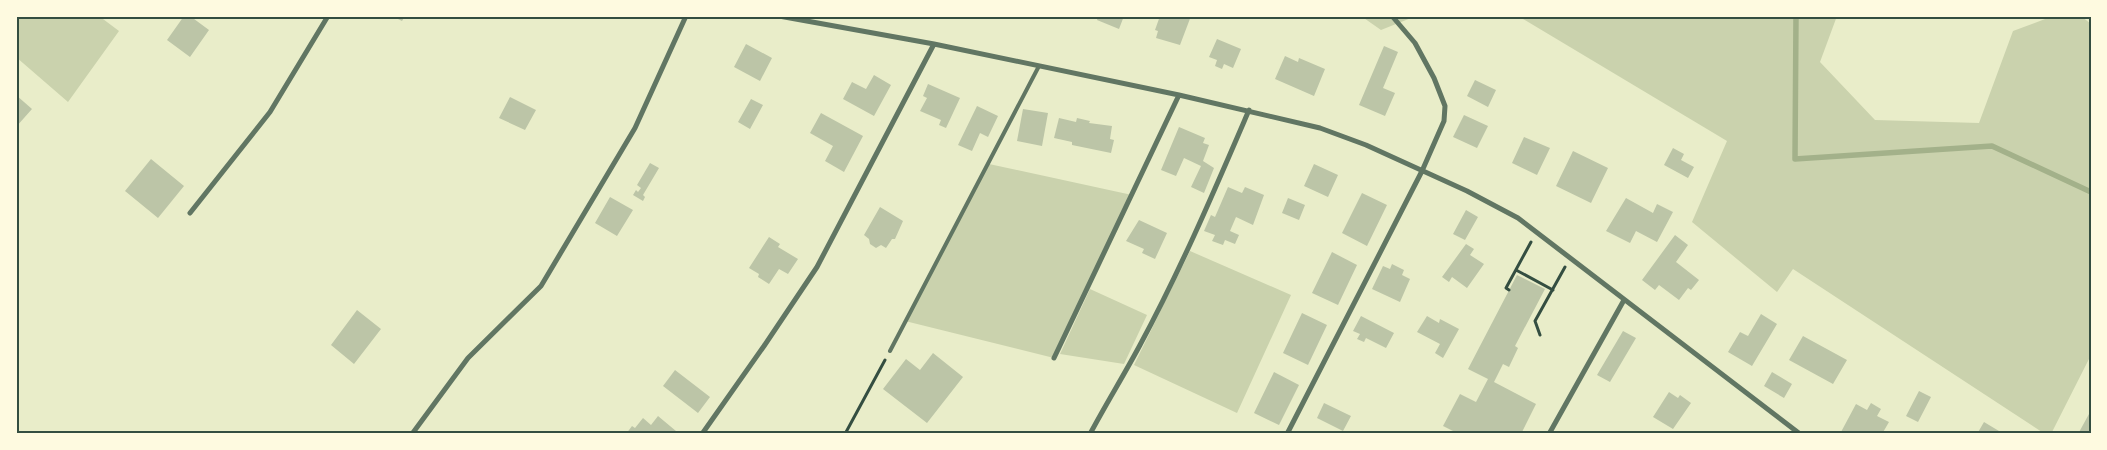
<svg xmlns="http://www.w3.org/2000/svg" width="2107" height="450" viewBox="0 0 2107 450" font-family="'Roboto Serif',serif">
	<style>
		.green { fill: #cad2ad }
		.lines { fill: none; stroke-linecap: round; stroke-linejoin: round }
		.stream { stroke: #a3b18a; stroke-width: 5.5 }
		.building { fill: #bcc5a7 }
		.path { stroke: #344e41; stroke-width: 3 }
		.service { stroke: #617663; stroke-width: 4 }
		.minor { stroke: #617663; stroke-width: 5 }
		.neatline { fill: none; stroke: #344e41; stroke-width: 2 }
	</style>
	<rect width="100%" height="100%" fill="#e9edc9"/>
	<path class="green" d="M21,16H99L119,31L68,102L16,57V22Z
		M1361,16H1416L1381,30Z
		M1518,16H1837L1820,62L1875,120L1979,123L2013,31L2053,16H2081L2091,24V355L2051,434H2045L1793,269L1777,292L1692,222L1727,141Z
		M989,164L1132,195L1054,358L905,321Z
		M1190,251L1291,295L1237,413L1134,365Z
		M1090,289L1147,315L1124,364L1060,354Z"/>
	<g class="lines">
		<path class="stream" d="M1796,16L1795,159L1992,146L2091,192"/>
	</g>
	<path class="building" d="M184,16H190L209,30L190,57L167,40Z
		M392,16H405L402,21Z
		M1098,16H1124L1119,29L1097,20Z
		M1160,16H1191L1180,45L1156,38L1158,31L1155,30Z
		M1217,39L1241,49L1233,68L1224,64L1222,69L1215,66L1217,60L1209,57Z
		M746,44L772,58L760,81L734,67Z
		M1384,46L1398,52L1383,88L1395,93L1385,116L1359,105Z
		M1285,56L1298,62L1299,58L1325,69L1314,96L1275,79Z
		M874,75L891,85L874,116L843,99L852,82L866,89Z
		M1475,80L1496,90L1488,107L1467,96Z
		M928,84L960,98L946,128L939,125L941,120L920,111L927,98L923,96Z
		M16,95L32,109L16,127Z
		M510,97L536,110L525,130L499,118Z
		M751,99L763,105L750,129L738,122Z
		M977,106L998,116L988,137L980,133L972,151L958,145Z
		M1023,109L1048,113L1042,146L1017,141Z
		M821,113L863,136L844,172L825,161L833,146L810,133Z
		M1464,115L1488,126L1477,148L1453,137Z
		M1059,118L1076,122L1077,118L1090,121L1089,123L1112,126L1110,139L1114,140L1111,153L1072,145V142L1054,138Z
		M1179,127L1205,138L1203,143L1209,145L1203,161L1214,168L1204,193L1191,187L1201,166L1184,158L1176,176L1161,170Z
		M1524,137L1550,148L1537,175L1512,163Z
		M1673,148L1684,154L1681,160L1694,167L1688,178L1664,165Z
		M1573,151L1608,168L1591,203L1556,186Z
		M151,159L184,186L158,218L125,191Z
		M650,163L659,168L643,195L645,197L643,201L633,195L636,190L638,192L641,188L637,185Z
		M1314,164L1338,175L1328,197L1304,186Z
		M1228,187L1242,193L1245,187L1264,195L1253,225L1236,217L1230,231L1239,235L1235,244L1225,240L1223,245L1212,241L1215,235L1204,231L1211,215L1215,217Z
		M1362,193L1387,205L1367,246L1342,233Z
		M610,197L633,210L617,236L595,223Z
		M1288,198L1305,205L1299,220L1282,213Z
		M1626,198L1653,213L1657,204L1673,212L1657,242L1636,231L1630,243L1606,231Z
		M880,207L903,221L895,239H892L886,248L881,245L876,248L870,244L869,239L864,235Z
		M1466,210L1478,217L1465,240L1453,234Z
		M1139,220L1167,233L1155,259L1142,253L1144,249L1126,241Z
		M1675,235L1688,245L1676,262L1699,280L1691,290L1688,288L1679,300L1659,285L1655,290L1642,280Z
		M769,237L780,244L778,247L798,259L788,274L779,269L769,284L758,277L759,274L749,268Z
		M1466,244L1474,249L1470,255L1484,264L1467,288L1452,277L1449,282L1442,277Z
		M1332,252L1357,265L1338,305L1312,293Z
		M1392,264L1404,270L1402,275L1410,279L1400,302L1372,289L1383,266L1390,269Z
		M1517,275L1545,289L1515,346L1518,348L1509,367L1503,364L1494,382L1536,404L1521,434H1459L1443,426L1460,394L1476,402L1488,379L1468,369Z
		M357,310L381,329L354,364L331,345Z
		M1302,313L1327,325L1308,365L1283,353Z
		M1761,314L1777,324L1752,366L1728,352L1740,332L1748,336Z
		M1361,316L1394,333L1386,348L1366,338L1364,342L1357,339L1360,334L1353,331Z
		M1427,316L1439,323L1440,319L1459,329L1443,358L1435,353L1440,344L1417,332Z
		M1623,331L1636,338L1610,382L1597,375Z
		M1803,336L1847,360L1833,384L1789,360Z
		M933,353L963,377L927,423L883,389L906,359L920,370Z
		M675,370L710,397L698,413L663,386Z
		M1274,372L1299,385L1279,425L1254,413Z
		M1772,372L1792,384L1784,398L1764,386Z
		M1919,391L1931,397L1918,422L1906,416Z
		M1669,392L1678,398L1680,395L1691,403L1673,429L1653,417Z
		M1324,403L1351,416L1343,431L1317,418Z
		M1871,403L1881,409L1877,416L1889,422L1882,434L1841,432L1856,404L1867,410Z
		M2091,410V434H2078L2089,414Z
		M658,416L676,431L673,434H626L632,426L635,428L643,418L651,425Z
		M1984,422L2004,434H1977Z"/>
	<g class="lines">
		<path class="path" d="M1516,270L1553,290
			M1509,290L1506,288L1531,242
			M1540,335L1535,321L1565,267
			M845,434L885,360"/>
		<path class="service" d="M890,351L1039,66"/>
		<path class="minor" d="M779,16L934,44L1179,95L1320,128L1366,145L1467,191L1518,218L1800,434
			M190,213L270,112L328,16
			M1054,358L1179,95
			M412,434L468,358L541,286L635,128L686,16
			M702,434L764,346L817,267L934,44
			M1090,434C1106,404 1124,375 1140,345C1181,269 1215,189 1249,110
			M1287,434L1422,171L1444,121L1445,106L1434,78L1415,43L1392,16
			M1549,434L1624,300"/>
	</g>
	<rect width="2107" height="450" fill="none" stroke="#fefae0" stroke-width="35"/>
	<rect x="18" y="18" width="2072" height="414" class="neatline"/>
</svg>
